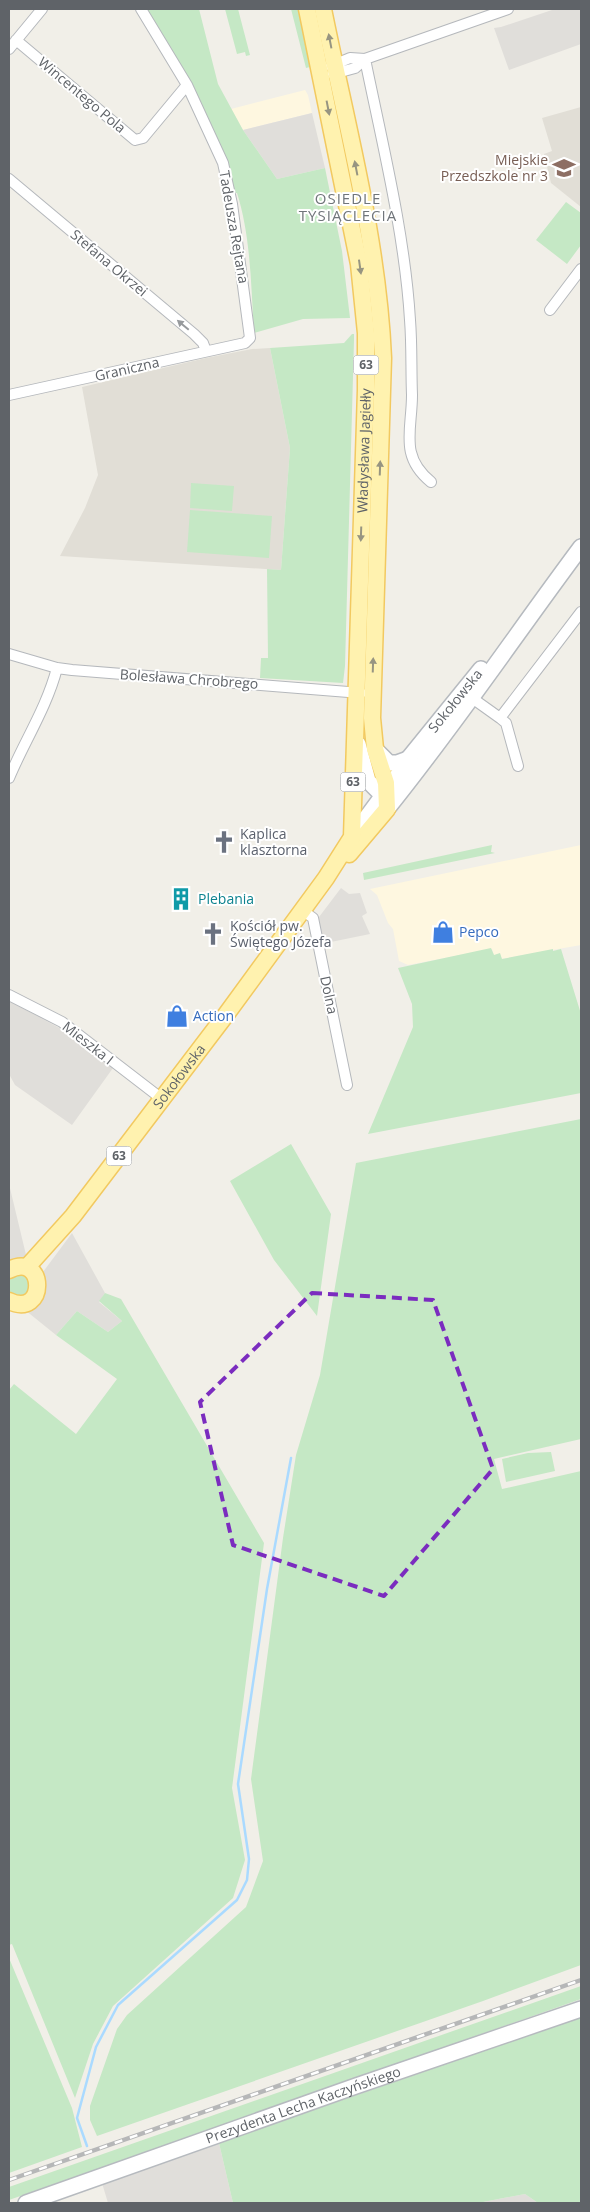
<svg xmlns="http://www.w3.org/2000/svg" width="590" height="2212" viewBox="0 0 590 2212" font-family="'Open Sans',sans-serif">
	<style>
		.commercial { fill: #fef7e0 }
		.industrial { fill: #e0deda }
		.education { fill: #e1ded6 }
		.green { fill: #c5e8c5 }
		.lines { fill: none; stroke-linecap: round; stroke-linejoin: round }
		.stream { stroke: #aadaff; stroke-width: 2.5 }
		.street-casing { stroke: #b5b8bc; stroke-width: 12 }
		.secondary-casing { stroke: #b6babf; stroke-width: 18 }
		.primary-casing { stroke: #f2c960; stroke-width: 19 }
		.street { stroke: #fff; stroke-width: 10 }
		.secondary { stroke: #fff; stroke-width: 15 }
		.primary { stroke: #fff2af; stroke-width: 16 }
		.rail-casing { stroke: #b6b7b8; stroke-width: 4.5 }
		.rail { stroke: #fff; stroke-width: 2.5; stroke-dasharray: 8; stroke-linecap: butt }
		.oneway { fill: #979581 }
		.oneway2 { fill: #979a9d }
		.marked { fill: none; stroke: #7b2cbf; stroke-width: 4; stroke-dasharray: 10 6; stroke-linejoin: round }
		.labels { text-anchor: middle; stroke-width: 4; stroke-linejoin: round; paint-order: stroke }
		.shield { fill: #fff; stroke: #8f9295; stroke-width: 1 }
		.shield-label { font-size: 12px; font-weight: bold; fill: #5f6368 }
		.street-label { font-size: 14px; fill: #5f6368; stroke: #fff }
		.education-label { font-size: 14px; fill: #785e54; stroke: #fff; text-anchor: end }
		.worship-label { font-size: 14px; fill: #5b616d; stroke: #fff; text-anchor: start }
		.culture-label { font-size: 14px; fill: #0d838f; stroke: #fff; text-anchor: start }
		.shop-label { font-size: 14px; fill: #366cbe; stroke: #fff; text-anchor: start }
		.neighbourhood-label { font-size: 15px; letter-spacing: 1px; fill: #70757a; stroke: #fff }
	</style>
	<rect width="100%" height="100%" fill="#f1efe8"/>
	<path class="commercial" d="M305,90L308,95L312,113L243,130L231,109Z
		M581,845V945L501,959L494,955L492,949L408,965L399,961L393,929L388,923L377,895L370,889Z"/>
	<path class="industrial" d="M555,9H581V44L509,70L494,28L501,27Z
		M312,113L325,168L277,179L243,130Z
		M341,888L349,894L360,893L367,913L362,916L370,934L321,944L316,921Z
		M9,1001L67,1032L113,1068L72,1125L15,1085L9,1074Z
		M9,1184L27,1259L10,1262H9Z
		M72,1233L105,1293L99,1302L122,1321L108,1332L77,1311L56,1335L25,1310L44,1278L43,1272Z
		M219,2143L233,2203H108L102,2183Z
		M525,2194L538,2203H478Z"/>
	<path class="education" d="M581,107V207L551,183L544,154L552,151L542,118Z
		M270,348L290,448L281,570L60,556L85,508L98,475L82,387L206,358L252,349Z"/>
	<path class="green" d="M145,9H199L218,84L243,130L277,179L325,168L342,251L350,318L303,319L254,333C251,287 251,237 237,193H234Z
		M225,9H238L250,55L246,56L245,52L237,54Z
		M291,9H298L310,67L306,68Z
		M566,202L581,213V245L567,264L536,240Z
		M352,334H354V340L345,666L343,683L260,678L261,658H268L267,569L281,570L290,448L270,348L344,343Z
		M191,483L234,486L232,511L190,508Z
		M190,510L272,516L269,558L187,552Z
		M492,845L491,852L495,853L364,880L363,873Z
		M491,948L494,955L500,953L502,959L553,949V951L561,949L581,1014V1093L368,1134L413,1027L412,1004L398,968Z
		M581,1119V1439L494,1459L502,1489L581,1471V1965L483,2001L97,2136L90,2120V2106L117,2029L127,2015L246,1907L263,1861L251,1779L283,1538L296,1455L320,1375L356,1163Z
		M291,1144L331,1214L317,1316L274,1260L230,1181Z
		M24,1274L32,1283L25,1298L9,1294V1278L11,1275Z
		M105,1293L121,1299L264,1543L232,1788L245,1860L233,1898L113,2006L93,2044L75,2098L12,1944L9,1945V1390L14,1384L76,1434L117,1379L56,1335L77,1311L108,1332L122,1321L99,1301Z
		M551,1452L555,1471L506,1482L502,1459L528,1453Z
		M9,1958L72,2108L82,2147L9,2173Z
		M581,1986V1999L9,2200V2187Z
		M581,2017V2203H538L525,2194L478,2203H233L219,2143Z"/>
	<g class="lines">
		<path class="stream" d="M87,2146L77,2118L96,2047L118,2005L237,1900L247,1880L249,1859L238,1784L267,1589L291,1458"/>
		<defs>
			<path id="street" d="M16,40L135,140L143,138L187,85
				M9,49L42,9
				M365,59C382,142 405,235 410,320C412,345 411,370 412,395C412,430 399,456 431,482
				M331,66L350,58L365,59L508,9
				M333,74L355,68L365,59
				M9,179L194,334L203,343L206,351
				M550,310L581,269
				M9,395L245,343L250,338L232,204L223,163L187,85L141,9
				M9,654L57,668L72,670L361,693
				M472,698L500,718L581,612
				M500,718L506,723L518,766
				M9,778C24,742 47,707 57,668
				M302,910L313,918L347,1085
				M9,995L62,1022L162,1099"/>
			<g id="secondary">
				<path d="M358,744L368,781L379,792L394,793"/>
				<path d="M375,749L389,763H397L408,759"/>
				<path d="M387,809C455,725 516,634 581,547"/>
				<path id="s1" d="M352,837L406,764L408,759L481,669"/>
				<path id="s2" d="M26,2203L356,2086L581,2009"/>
			</g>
			<g id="primary">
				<path d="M323,9C346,124 378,239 383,358L372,718L375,749L386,783L387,809L349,854"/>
				<path id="s3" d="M27,1267L73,1216L225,1016L326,878L352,837L366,390V333L359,264L307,9"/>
				<path d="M9,1270C46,1251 47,1319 9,1301"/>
			</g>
		</defs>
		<use href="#street" class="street-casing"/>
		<use href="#secondary" class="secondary-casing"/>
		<use href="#primary" class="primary-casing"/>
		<use href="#street" class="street"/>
		<use href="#secondary" class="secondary"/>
		<use href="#primary" class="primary"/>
		<defs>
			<path id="rail" d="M9,2180L581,1980"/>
		</defs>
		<use href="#rail" class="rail-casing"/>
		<use href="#rail" class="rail"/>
	</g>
	<defs><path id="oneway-solid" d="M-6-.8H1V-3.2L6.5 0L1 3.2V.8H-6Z" transform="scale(1.25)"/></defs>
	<g class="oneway">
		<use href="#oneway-solid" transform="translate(330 41) rotate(-101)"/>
		<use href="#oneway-solid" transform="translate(328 108) rotate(79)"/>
		<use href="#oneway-solid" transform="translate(356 168) rotate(-101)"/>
		<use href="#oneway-solid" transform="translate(360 267) rotate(82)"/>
		<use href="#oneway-solid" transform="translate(380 468) rotate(-88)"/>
		<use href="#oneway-solid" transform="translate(361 534) rotate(92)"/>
		<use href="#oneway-solid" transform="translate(373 665) rotate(-88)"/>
	</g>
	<use class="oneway2" href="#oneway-solid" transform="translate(183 325) rotate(-140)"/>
	<path class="marked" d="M312,1293L433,1300L493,1469L384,1596L233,1545L200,1402Z"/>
	<defs>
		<symbol id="school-bare" viewBox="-9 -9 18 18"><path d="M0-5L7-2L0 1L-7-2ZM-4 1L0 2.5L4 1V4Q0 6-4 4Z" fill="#8d6e63" stroke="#fff" stroke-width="2.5" paint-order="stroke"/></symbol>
		<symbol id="church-bare" viewBox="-9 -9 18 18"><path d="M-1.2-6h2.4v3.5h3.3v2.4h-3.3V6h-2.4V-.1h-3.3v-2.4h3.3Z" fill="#6b7280" stroke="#fff" stroke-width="2.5" paint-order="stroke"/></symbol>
		<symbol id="building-bare" viewBox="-9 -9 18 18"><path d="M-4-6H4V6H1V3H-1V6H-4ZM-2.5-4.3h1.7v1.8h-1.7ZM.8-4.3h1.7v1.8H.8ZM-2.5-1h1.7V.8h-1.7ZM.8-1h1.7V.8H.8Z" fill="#0f9aa8" stroke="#fff" stroke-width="2.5" paint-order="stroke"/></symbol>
		<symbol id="shop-bare" viewBox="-9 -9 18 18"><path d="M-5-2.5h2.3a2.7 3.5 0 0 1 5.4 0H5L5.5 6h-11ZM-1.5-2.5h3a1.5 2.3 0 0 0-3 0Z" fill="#3f7fe0" stroke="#fff" stroke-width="2.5" paint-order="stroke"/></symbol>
	</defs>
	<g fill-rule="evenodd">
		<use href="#school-bare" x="548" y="152" width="32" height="32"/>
		<use href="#church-bare" x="208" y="826" width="32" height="32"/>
		<use href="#building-bare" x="165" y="883" width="32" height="32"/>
		<use href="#shop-bare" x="427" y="916" width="32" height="32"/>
		<use href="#church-bare" x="197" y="918" width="32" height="32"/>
		<use href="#shop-bare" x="161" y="1000" width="32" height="32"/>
	</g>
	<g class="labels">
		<g class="shield">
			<rect x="353.5" y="355.5" width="25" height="19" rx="4"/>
			<rect x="340.5" y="772.5" width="25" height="19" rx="4"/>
			<rect x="106.5" y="1146.5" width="25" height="19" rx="4"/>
		</g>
		<g class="shield-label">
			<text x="366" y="369">63</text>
			<text x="353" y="786">63</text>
			<text x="119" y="1160">63</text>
		</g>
		<g class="street-label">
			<text transform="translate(82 95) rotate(40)" y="5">Wincentego Pola</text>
			<text transform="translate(234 227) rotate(80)" y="5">Tadeusza Rejtana</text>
			<text transform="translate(109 263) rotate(40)" y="5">Stefana Okrzei</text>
			<text transform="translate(127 369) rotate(-13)" y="5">Graniczna</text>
			<text dy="5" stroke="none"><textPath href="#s3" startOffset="926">Władysława Jagiełły</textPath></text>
			<text transform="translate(189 679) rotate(4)" y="5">Bolesława Chrobrego</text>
			<text dy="5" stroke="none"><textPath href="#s1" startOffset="171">Sokołowska</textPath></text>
			<text transform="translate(329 995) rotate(78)" y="5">Dolna</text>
			<text transform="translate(88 1043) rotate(38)" y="5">Mieszka I</text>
			<text dy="5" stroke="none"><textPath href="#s3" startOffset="244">Sokołowska</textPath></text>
			<text dy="5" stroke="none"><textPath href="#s2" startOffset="294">Prezydenta Lecha Kaczyńskiego</textPath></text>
		</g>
		<g class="education-label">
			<text x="548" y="165">Miejskie<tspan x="548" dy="16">Przedszkole nr 3</tspan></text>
		</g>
		<g class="worship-label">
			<text x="240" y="839">Kaplica<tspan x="240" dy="16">klasztorna</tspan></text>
			<text x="230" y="931">Kościół pw.<tspan x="230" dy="16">Świętego Józefa</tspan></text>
		</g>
		<g class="culture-label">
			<text x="198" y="904">Plebania</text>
		</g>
		<g class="shop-label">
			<text x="459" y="937">Pepco</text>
			<text x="193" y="1021">Action</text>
		</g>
		<g class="neighbourhood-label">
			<text x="348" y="204">OSIEDLE<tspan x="348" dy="17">TYSIĄCLECIA</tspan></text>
		</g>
	</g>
	<rect width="590" height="2212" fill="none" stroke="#5f6368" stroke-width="20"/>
</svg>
